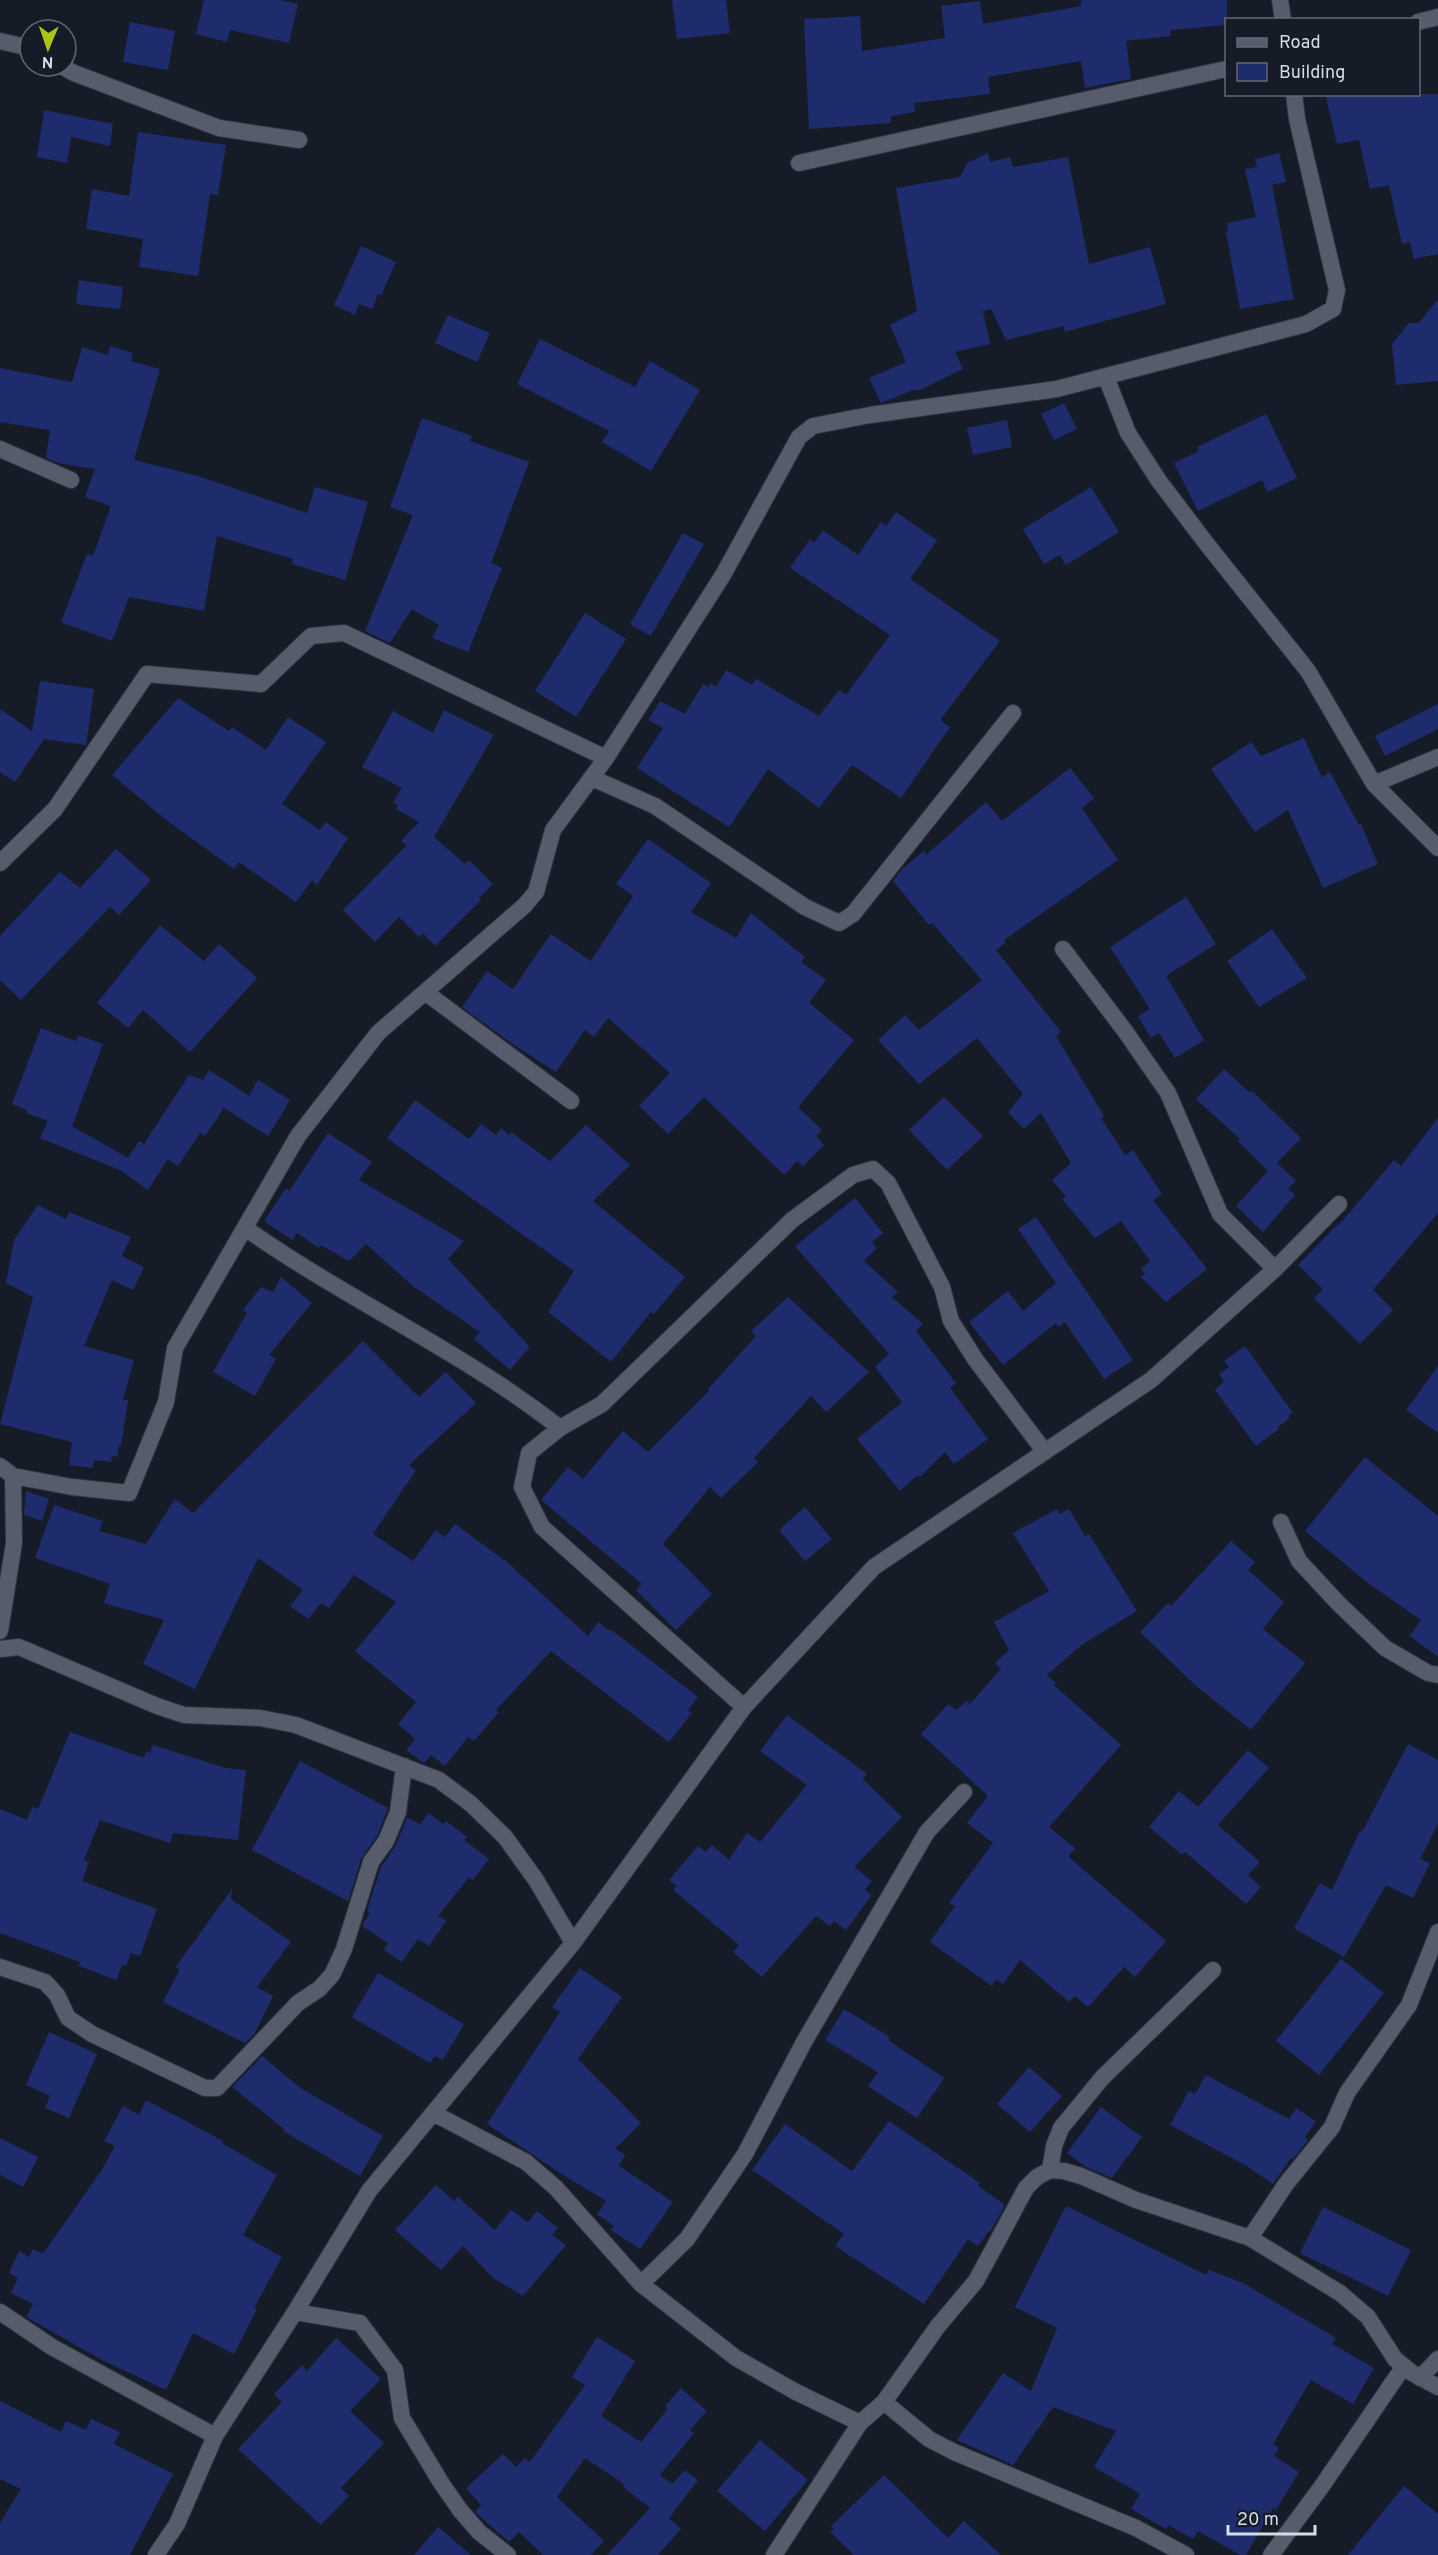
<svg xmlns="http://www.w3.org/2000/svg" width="1438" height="2555" viewBox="0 0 1438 2555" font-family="Overpass,sans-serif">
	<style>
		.building { fill: #1e2c6e }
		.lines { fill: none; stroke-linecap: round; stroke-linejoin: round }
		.minor-casing { stroke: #32343f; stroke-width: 18 }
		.minor { stroke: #575c6d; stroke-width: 16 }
	</style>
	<rect width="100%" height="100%" fill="#161b28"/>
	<path class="building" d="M204,0H280L298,4L289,43L230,30L227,42L196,34Z
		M672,0H726L730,33L677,39Z
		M1081,0H1227V25L1170,30L1171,36L1126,41L1131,79L1085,88L1081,61L988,77L990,94L914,103L915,112L891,116V123L809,129L804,19L860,16L862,51L945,38L941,6L980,1L983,24L1081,6Z
		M130,22L175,31L168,70L123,62Z
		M1338,94H1438V254L1414,259L1410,242L1402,244L1389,185L1370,189L1359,140L1337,144L1326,97Z
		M44,110L113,124L110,146L71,137L67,163L37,157Z
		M138,132L226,145L218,195L210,194L198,276L139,267L143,239L86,229L92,189L129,196Z
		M988,153L990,162L1010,157L1013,167L1068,157L1089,264L1150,247L1166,304L1065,332L1064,326L1006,340L991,309L983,311L990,344L955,352L963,369L920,390H913L881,403L869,378L906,362L890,325L917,311L896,188L960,177L967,163Z
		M1279,153L1286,182L1272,185L1294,299L1240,309L1226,232L1228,231L1227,223L1256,217L1245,169L1257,167L1255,159Z
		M361,246L396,262L381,296L378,294L372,309L359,304L355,315L334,305Z
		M79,280L123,287L120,309L76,304Z
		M1438,299V381L1396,385L1392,344L1409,323H1419Z
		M448,315L490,333L477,362L435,343Z
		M540,339L635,387L650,361L700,390L651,471L602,442L609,431L517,384Z
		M110,346L133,353L131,361L160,369L134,460L198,476L307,513L315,487L368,502L345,580L292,564L293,559L217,536L204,611L129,597L112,641L61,622L87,554L93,556L111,506L85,497L95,469L58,463L46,458L50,430L0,422V368L72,382L82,347L108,355Z
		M1064,403L1077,429L1054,440L1041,414Z
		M1266,414L1297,478L1267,492L1262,480L1198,511L1174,463L1199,451L1197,447Z
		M422,418L472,436L470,441L529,462L491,563L502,568L468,652L432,638L439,625L412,609L390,643L365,631L413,515L390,507Z
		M1007,420L1012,447L973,455L967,428Z
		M1091,487L1119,532L1066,565L1060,555L1044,564L1023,529Z
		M896,512L937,540L910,579L1000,641L940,720L950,727L901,798L852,765L819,808L768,769L729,827L637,768L663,728L648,720L660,701L685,714L703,684L708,687L710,683L716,687L726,670L752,685L756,679L819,716L839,690L846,695L890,635L790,568L810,539L814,543L823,530L858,555L881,522L886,526Z
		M683,533L704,544L651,636L630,624Z
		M585,613L626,639L576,717L535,691Z
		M40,681L94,689L86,745L44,739L15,782L0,772V709L32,731Z
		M178,698L229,731L232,727L266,750L288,717L326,742L282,804L320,830L326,822L348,838L317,885L312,880L296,902L239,862L234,869L165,819L112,775Z
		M1438,704V729L1385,756L1375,736Z
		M444,710L494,735L434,837L465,864L469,860L493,884L479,898L481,900L435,946L423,933L419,937L399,917L375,942L343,910L407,845L401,841L419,822L396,809L398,805L393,802L402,788L362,767L393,711L433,733Z
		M1304,738L1322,777L1330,772L1359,825L1361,824L1378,864L1323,888L1288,810L1255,832L1211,769L1251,742L1261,756Z
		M1070,768L1094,798L1082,808L1118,860L1004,940L1006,942L996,950L1061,1032L1056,1036L1104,1116L1101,1118L1125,1155L1133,1150L1162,1194L1153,1200L1207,1269L1166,1302L1141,1277L1145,1274L1141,1269L1150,1261L1121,1221L1095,1238L1062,1199L1066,1196L1052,1180L1071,1163L1041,1113L1024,1129L1008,1112L1023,1094L977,1038L919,1084L878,1040L905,1015L919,1030L982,980L932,923L929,925L893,881L902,869L924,851L926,855L986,802L1002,821Z
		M648,839L711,883L691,912L736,938L751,913L805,957L801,962L826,980L809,1003L854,1040L798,1107L822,1130L816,1136L824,1145L803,1166L797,1161L784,1175L704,1097L668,1134L639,1106L670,1073L608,1018L594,1037L585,1030L556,1072L511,1043L462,1007L487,971L513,989L551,934L591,961L633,896L616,884Z
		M116,849L151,880L119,915L110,907L21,1000L0,980V936L60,872L80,888Z
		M1186,897L1216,944L1166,976L1204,1040L1175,1058L1159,1033L1151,1038L1138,1016L1150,1009L1110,947Z
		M160,925L204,961L219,944L257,978L190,1052L143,1010L128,1028L97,1003Z
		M1272,929L1307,978L1259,1007L1227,961Z
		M41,1028L76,1041L78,1035L103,1044L72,1126L128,1158L139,1141L144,1144L189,1075L203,1080L209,1070L249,1096L258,1080L290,1100L268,1136L224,1108L205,1136L200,1133L178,1166L168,1159L148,1190L120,1170L40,1138L48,1121L26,1113L27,1110L12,1104Z
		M1224,1069L1250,1093L1252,1091L1301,1138L1277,1163L1296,1181L1288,1189L1295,1195L1263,1232L1236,1206L1268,1171L1238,1141L1240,1139L1196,1099Z
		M944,1097L983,1136L947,1170L909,1130Z
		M415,1100L469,1139L481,1124L496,1135L501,1128L509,1135L511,1132L550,1161L586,1125L630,1165L593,1201L685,1277L654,1314L651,1312L611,1362L548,1312L574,1271L387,1138Z
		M1438,1118V1213L1373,1290L1393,1310L1360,1344L1314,1298L1323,1289L1298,1265L1338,1224L1339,1225L1394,1160L1401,1166Z
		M328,1133L372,1162L359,1180L464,1241L448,1259L530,1347L510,1370L474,1339L480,1332L413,1286L366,1244L349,1261L321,1245L319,1248L297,1233L292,1240L264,1221L286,1188L289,1191Z
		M855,1198L883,1233L872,1242L877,1248L864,1261L898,1292L892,1297L923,1324L916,1331L956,1383L950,1388L988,1439L954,1464L945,1452L920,1477L918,1475L900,1491L857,1439L902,1402L875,1367L889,1354L795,1246Z
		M38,1205L66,1219L69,1212L131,1237L122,1256L144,1267L133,1290L112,1280L84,1346L134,1360L123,1400H128L121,1446L119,1445L117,1457L112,1456L111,1462L94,1460L93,1468L69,1465L72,1442L0,1424L33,1297L6,1283L14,1240Z
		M1036,1217L1133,1360L1104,1379L1065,1322L1059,1327L1056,1323L1003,1365L969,1322L1008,1291L1023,1311L1056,1283L1018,1229Z
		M281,1277L312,1303L269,1355L276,1359L255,1396L213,1372L247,1313L243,1310L261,1287L273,1292Z
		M788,1297L869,1372L826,1412L811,1396L754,1458L758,1462L721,1498L710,1487L663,1544L712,1594L676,1630L636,1590L642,1584L541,1500L568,1467L583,1479L623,1431L648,1452L709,1391L708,1389L756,1336L751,1331Z
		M363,1341L419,1397L446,1372L476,1403L409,1465L416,1470L373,1534L413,1561L436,1530L445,1537L455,1524L507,1562L588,1636L598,1622L609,1631L610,1629L698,1697L688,1710L692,1713L669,1742L551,1651L496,1710L499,1712L474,1741L468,1737L445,1766L431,1755L424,1763L406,1750L415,1739L398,1724L416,1702L355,1651L396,1602L354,1575L329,1608L321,1603L308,1619L290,1606L303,1590L258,1558L195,1689L143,1664L164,1620L104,1603L110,1584L35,1558L54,1505L103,1521L99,1531L146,1544L175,1499L193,1513Z
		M1245,1346L1293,1413L1288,1416L1290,1418L1278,1427L1279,1429L1256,1446L1215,1390L1224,1381L1219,1374L1229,1367L1224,1361Z
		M1438,1366V1433L1406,1410Z
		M1365,1457L1438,1516V1657L1410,1636L1421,1620L1368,1583L1305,1531Z
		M26,1491L49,1499L42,1521L24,1515Z
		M805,1507L832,1539L805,1561L779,1530Z
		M1057,1509L1060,1514L1069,1509L1085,1536L1089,1534L1137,1611L1083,1644L1047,1675L1056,1683L1054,1685L1121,1745L1049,1827L1075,1848L1069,1856L1070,1858L1166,1941L1135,1977L1124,1967L1088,2007L1075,1996L1069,2002L1020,1960L1003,1984L996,1979L992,1986L930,1942L955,1906L949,1903L993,1843L967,1823L988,1796L921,1734L948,1704L956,1710L967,1701L970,1704L1001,1669L995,1663L1009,1650L994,1622L1049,1591L1013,1533Z
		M1231,1541L1255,1562L1248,1570L1284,1602L1263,1629L1305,1663L1251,1730L1195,1685L1140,1632L1168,1603L1171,1606Z
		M787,1715L867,1774L863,1779L902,1817L854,1867L872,1881L865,1890L872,1895L846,1930L834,1921L830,1926L816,1916L762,1977L733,1952L739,1945L673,1890L677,1886L669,1880L698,1846L706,1852L712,1845L729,1860L747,1833L760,1842L807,1785L760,1751Z
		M70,1732L144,1758L146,1751L150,1753L153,1745L226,1768L246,1770L238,1840L173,1833L170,1843L100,1820L84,1860L89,1862L82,1881L157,1909L140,1956L131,1953L126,1966L122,1965L116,1980L79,1966L80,1962L0,1933V1809L27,1820L32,1807L38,1809Z
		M1408,1744L1438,1760V1824L1420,1859L1430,1863L1413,1898L1386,1885L1344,1957L1294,1928L1320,1883L1332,1890L1360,1831L1362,1832Z
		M1248,1750L1269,1768L1218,1825L1260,1862L1248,1875L1261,1887L1246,1904L1185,1852L1182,1855L1149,1827L1179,1791L1198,1807Z
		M300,1761L388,1808L377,1836L361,1859L348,1901L252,1850Z
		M429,1813L443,1824L446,1821L467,1837L464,1840L489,1859L473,1880L469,1877L438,1916L446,1921L429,1946L418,1939L402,1962L384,1950L388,1943L362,1926L370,1912L367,1911L381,1867L396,1845L407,1818L420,1824Z
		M232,1889L231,1899L291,1942L257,1987L273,1996L255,2033L245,2043L163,2002L180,1969L175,1968Z
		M1341,1959L1384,1993L1319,2075L1276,2041Z
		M580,1968L622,1997L578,2059L641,2123L615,2149L625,2155L619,2166L673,2202L640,2249L611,2230L614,2226L597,2214L606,2201L560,2173L487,2124L560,2012L552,2007Z
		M378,1973L464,2024L443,2060L435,2056L430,2063L352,2017Z
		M844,2009L890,2037L888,2040L944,2078L917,2118L868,2086L878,2072L825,2040Z
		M49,2032L97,2054L69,2118L45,2108L50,2096L26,2085Z
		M262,2056L299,2087L383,2136L360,2176L283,2131L284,2129L232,2087Z
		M1029,2067L1062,2096L1030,2132L997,2104Z
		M1206,2075L1289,2119L1296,2108L1316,2121L1305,2138L1308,2140L1293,2159L1291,2158L1273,2184L1245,2165L1170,2125L1189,2091L1195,2094Z
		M146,2100L223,2141L222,2143L277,2175L243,2235L282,2257L254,2308L257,2309L234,2354L193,2333L166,2390L102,2360L26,2317L33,2304L11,2293L18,2278L9,2273L19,2251L29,2257L33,2249L43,2254L103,2168L115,2146L104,2141L123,2106L139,2115Z
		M1101,2107L1142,2137L1112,2178L1086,2167L1067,2153Z
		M889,2121L980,2183L978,2186L1005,2205L990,2232L989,2231L978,2246L968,2239L924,2304L835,2246L844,2234L752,2170L785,2124L852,2171Z
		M0,2138L38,2157L23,2187L0,2175Z
		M436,2185L454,2201L458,2197L495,2230L511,2210L528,2222L537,2211L558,2228L552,2235L566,2245L523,2296L493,2278L463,2246L441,2270L395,2230Z
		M1066,2206L1206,2275L1209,2270L1243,2283L1336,2338L1332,2344L1374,2368L1353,2404L1311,2380L1273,2444L1279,2448L1274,2456L1299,2472L1276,2510L1273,2508L1246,2555H1240L1198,2531L1193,2539L1169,2525L1166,2529L1131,2509L1140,2494L1094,2467L1116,2431L1053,2407L1013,2465L957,2440L1003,2373L1031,2391L1057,2328L1015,2307Z
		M1323,2207L1411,2250L1388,2296L1300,2253Z
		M597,2337L635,2361L601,2416L641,2442L668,2409L665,2406L681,2388L707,2411L690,2430L694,2433L660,2475L672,2484L685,2470L698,2480L669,2518L681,2529L658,2555H607L650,2508L623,2487L625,2485L585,2458L557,2497L604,2541L591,2555H543L519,2532L509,2542L475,2512L481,2505L466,2488L503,2454L516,2467L525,2458L530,2462L585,2385L572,2377Z
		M336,2338L381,2379L350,2411L384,2443L341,2488L349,2496L321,2525L238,2449L282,2402L274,2394L302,2365L307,2371Z
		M0,2401L61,2432L66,2421L86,2430L91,2419L120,2432L114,2444L173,2474L130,2555H0V2523L21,2489L0,2479Z
		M760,2440L808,2480L765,2531L717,2491Z
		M884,2475L948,2538L964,2521L1001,2555H854L830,2532L834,2529L831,2526Z
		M1404,2486L1438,2514V2555H1348Z
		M438,2527L471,2555H414Z"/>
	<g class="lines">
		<defs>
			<path id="minor" d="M1280,0L1283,20
				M1418,22L1438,17
				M0,41L30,48
				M61,66L74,73L219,128L299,140
				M799,163L1226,69
				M1106,377L1128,433L1159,481L1206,543L1308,671L1374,784L1438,848
				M0,449L71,480
				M592,778L655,806L805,907L839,923L853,914L1013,713
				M1374,784L1438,757
				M0,863L55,809L147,674L261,684L311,636L344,633L606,758
				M1063,949L1125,1031L1168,1093L1220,1214L1275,1269
				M425,992L571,1101
				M245,1228C347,1300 462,1351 560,1428
				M0,1466L13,1476L14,1543L0,1631
				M13,1476L72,1487L129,1493L166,1402L175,1348L298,1136L378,1033L524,906L536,892L553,830L606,758L723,575L799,437L813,426L870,415L1057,389L1306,324L1333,309L1337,290L1297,119L1294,94
				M1281,1522L1299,1561L1338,1603L1385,1648L1428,1673L1438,1675
				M0,1649L19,1647L157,1706L184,1715L260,1718L296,1725L439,1780L471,1804L505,1837L536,1880L573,1943
				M744,1707L542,1527L522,1487L529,1453L560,1428L602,1404L792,1220L853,1175L873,1169L888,1183L942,1287L951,1321L975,1359L1045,1452
				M0,1967L45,1982L57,1995L68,2018L92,2034L205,2088H217L298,2003L319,1989L332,1975L344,1949L371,1862L386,1841L398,1812L404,1766
				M1213,1970L1102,2078L1061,2128L1054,2146L1050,2170L1064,2171L1081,2176L1136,2200L1250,2238L1340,2293L1368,2317L1395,2359L1412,2373L1438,2387
				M435,2114L526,2162L556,2188L641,2284L736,2358L796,2392L860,2423
				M1250,2238L1286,2184L1332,2127L1347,2093L1409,2005L1438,1932
				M641,2284L687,2239L745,2154L804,2042L927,1832L964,1792
				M0,2312L52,2347L215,2436
				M295,2312L360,2323L395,2370L402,2418L440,2481L460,2510L479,2532L508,2555
				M1420,2378L1438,2359
				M884,2402L929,2439L954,2452L1136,2528L1186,2555
				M156,2555L177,2524L215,2436L295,2312L369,2191L573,1943L744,1707L874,1567L1151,1380L1275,1269L1339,1204
				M774,2555L860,2423L884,2402L938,2326L976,2281L1026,2188L1037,2177L1050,2170
				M1271,2555L1322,2486L1404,2366"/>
		</defs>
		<use href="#minor" class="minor-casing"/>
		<use href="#minor" class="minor"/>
	</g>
	<rect x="1225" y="18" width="195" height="78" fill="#161b28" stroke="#636873" stroke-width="1.5"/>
	<rect x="1237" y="38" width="30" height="9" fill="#575c6d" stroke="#636873" stroke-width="1.5"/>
	<text x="1279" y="48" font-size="18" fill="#d7dbe4">Road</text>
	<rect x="1237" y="63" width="30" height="18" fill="#1e2c6e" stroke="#636873" stroke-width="1.5"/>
	<text x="1279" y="78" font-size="18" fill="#d7dbe4">Building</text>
	<g transform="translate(48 48) rotate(182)"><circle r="28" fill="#161b28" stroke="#636873" stroke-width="1.5"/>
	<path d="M0-4.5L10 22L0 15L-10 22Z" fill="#aac719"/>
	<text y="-9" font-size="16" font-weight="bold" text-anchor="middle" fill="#d7dbe4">N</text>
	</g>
	<path d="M1228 2525v9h87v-9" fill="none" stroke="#d7dbe4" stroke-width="3"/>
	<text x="1237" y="2525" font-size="18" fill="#d7dbe4" stroke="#161b28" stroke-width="4.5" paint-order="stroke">20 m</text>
</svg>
